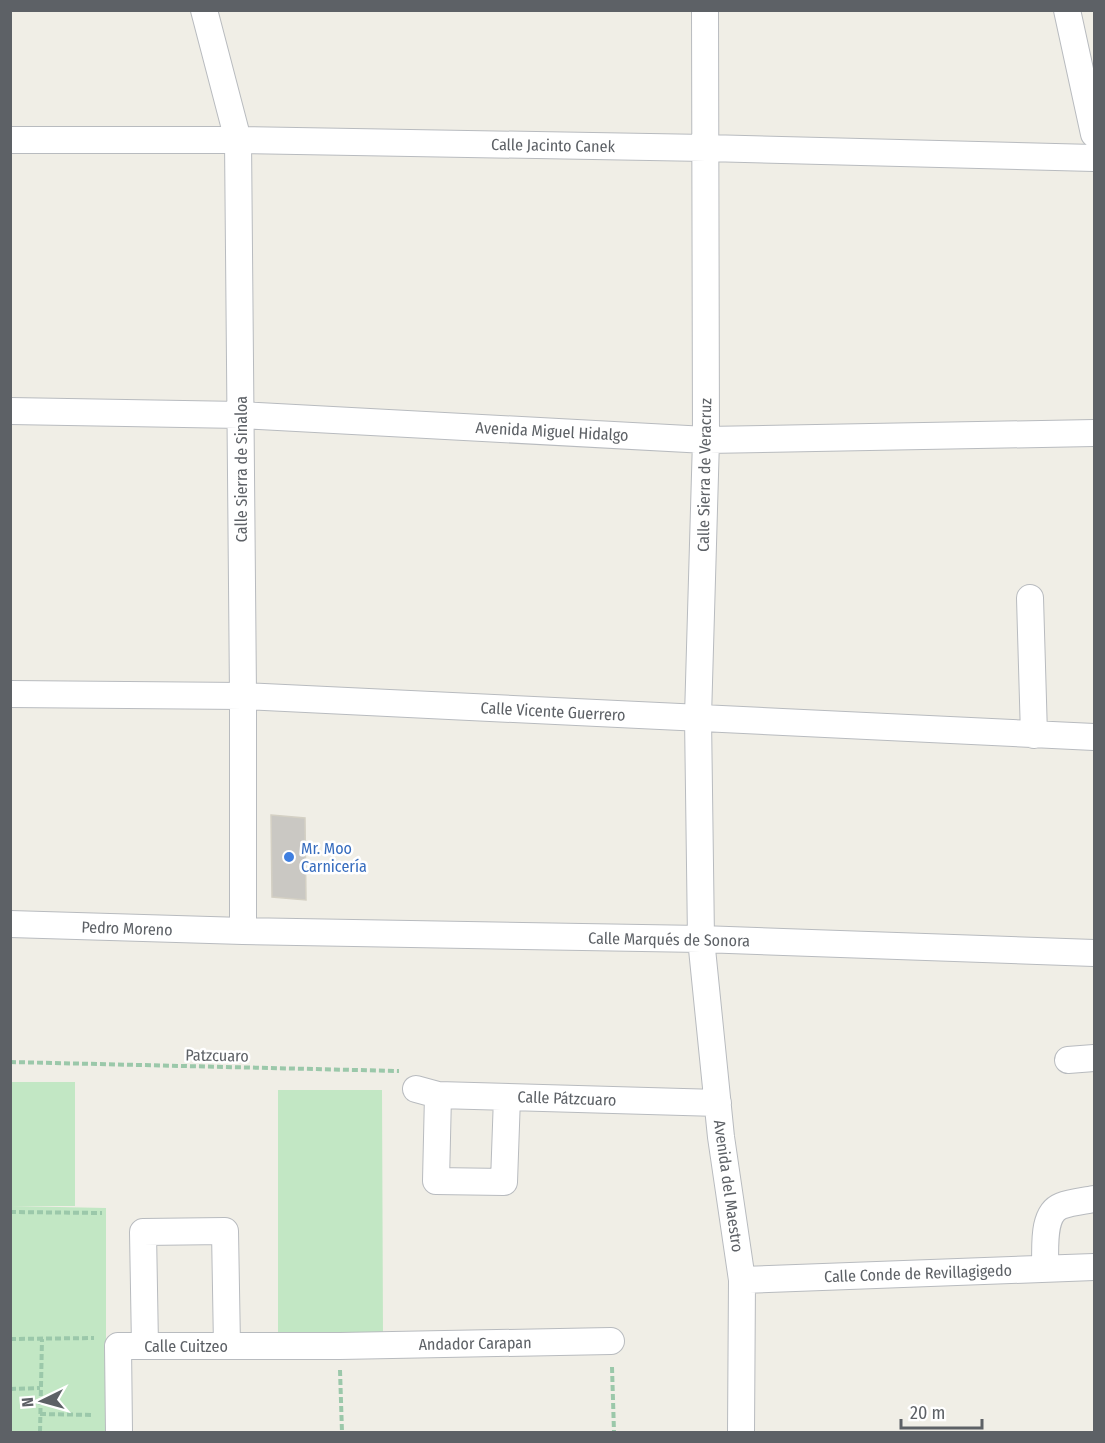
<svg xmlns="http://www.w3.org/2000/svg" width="1105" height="1443" viewBox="0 0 1105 1443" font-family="'Fira Sans Condensed',sans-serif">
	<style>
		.green { fill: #c2e7c4 }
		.building { fill: #cac8c3; stroke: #d4d0c4; stroke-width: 1.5 }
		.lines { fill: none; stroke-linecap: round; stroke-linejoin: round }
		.minor-casing { stroke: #b8bbbf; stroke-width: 28 }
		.path { stroke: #9bc8aa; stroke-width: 4; stroke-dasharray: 6 3; stroke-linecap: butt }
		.minor { stroke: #fff; stroke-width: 26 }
		.shop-dot { fill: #3f7fe0; stroke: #fff; stroke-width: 2 }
		.labels { text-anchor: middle; stroke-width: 5; stroke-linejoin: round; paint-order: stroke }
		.street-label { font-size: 16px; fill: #5d6166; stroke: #fff }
		.shop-label { font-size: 16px; fill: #366cbe; stroke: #fff; text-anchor: start }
	</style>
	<rect width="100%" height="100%" fill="#f0eee6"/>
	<path class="green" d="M10,1082H75V1206H12L106,1208V1432H11Z
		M278,1090H382L383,1337H278Z"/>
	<path class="building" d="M271,815L305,818L306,900L272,897Z"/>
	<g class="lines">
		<defs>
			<path id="minor" d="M204,10L238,140L243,696V931
				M705,10L706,440L698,717L701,939L721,1137L742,1280L741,1432
				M1067,10L1094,134
				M10,140H238L706,148L1094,158
				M10,411L241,415L706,440L1094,433
				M1030,598L1034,735
				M10,694L243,696L1094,737
				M10,924L243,931L701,939L1094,953
				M1068,1060L1094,1058
				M416,1089L438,1095L718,1103
				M438,1095L436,1181L504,1182L507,1097
				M1045,1269C1046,1250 1041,1214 1061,1206C1071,1202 1084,1201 1094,1199
				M742,1280L1094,1267
				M145,1346L143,1232L225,1231L227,1346
				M119,1432L118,1346H340L611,1341"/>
		</defs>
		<use href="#minor" class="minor-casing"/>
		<path class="path" d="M10,1062L399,1071
			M10,1212L102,1213
			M10,1339L94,1338
			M612,1367L614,1432
			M340,1370L342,1432
			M10,1389L40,1388
			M40,1414L93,1415
			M40,1432L42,1339"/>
		<use href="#minor" class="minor"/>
	</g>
	<circle class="shop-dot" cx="289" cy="857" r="6"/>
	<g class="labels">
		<g class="street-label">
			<text transform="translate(553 145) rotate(1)" y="6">Calle Jacinto Canek</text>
			<text transform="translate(552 431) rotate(3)" y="6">Avenida Miguel Hidalgo</text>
			<text transform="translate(241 469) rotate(-90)" y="6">Calle Sierra de Sinaloa</text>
			<text transform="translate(704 475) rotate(-89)" y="6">Calle Sierra de Veracruz</text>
			<text transform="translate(553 711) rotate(3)" y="6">Calle Vicente Guerrero</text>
			<text transform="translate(127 928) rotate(2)" y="6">Pedro Moreno</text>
			<text transform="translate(669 939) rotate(1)" y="6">Calle Marqués de Sonora</text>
			<text transform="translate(217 1055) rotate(1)" y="6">Patzcuaro</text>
			<text transform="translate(567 1098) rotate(2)" y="6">Calle Pátzcuaro</text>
			<text transform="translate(729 1186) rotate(82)" y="6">Avenida del Maestro</text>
			<text transform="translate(918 1273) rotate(-2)" y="6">Calle Conde de Revillagigedo</text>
			<text transform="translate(475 1343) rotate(-1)" y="6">Andador Carapan</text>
			<text x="186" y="1352">Calle Cuitzeo</text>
		</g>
		<g class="shop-label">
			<text x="301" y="854">Mr. Moo<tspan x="301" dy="18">Carnicería</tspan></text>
		</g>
	</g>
	<rect width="1105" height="1443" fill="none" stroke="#5d6166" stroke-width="24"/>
	<g transform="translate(42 1401) rotate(265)" stroke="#ffffff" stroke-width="4.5" paint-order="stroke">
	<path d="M0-4.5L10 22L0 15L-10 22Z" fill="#5d6166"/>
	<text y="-9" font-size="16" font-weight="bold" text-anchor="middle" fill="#5d6166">N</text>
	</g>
	<path d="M901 1419v9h81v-9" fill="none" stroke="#5d6166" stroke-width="3"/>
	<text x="910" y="1419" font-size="18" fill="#5d6166" stroke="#ffffff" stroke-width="4.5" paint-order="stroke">20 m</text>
</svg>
